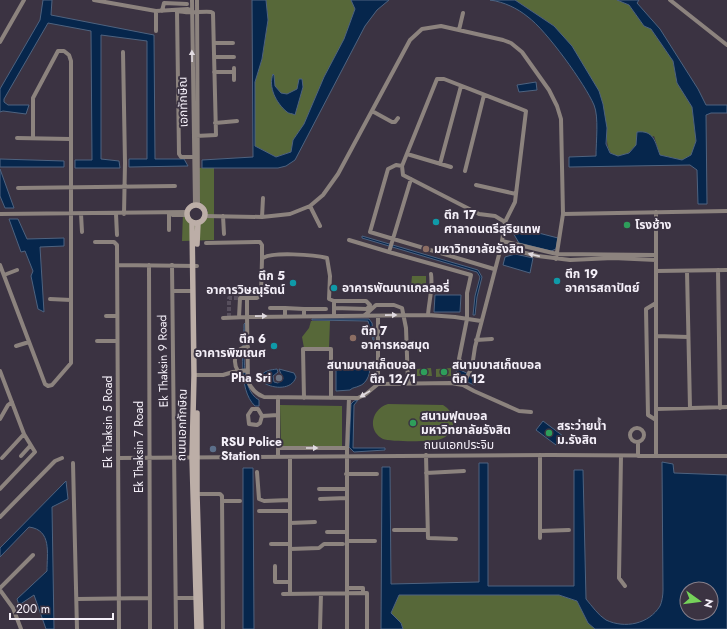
<svg xmlns="http://www.w3.org/2000/svg" width="727" height="629" viewBox="0 0 727 629" font-family="Jost,'Noto Sans Thai',sans-serif">
	<style>
		.green { fill: #576839 }
		.water { fill: #06264c; stroke: #4e6380; fill-rule: evenodd }
		.lines { fill: none; stroke-linecap: round; stroke-linejoin: round }
		.street-tunnel { stroke: #574f5d; stroke-width: 4; stroke-dasharray: 4 2; stroke-linecap: butt }
		.street { stroke: #8c837e; stroke-width: 4 }
		.secondary { stroke: #bcaea7; stroke-width: 5.5 }
		.oneway { fill: #e0dae0 }
		.culture-dot { fill: #0f9aa8; stroke: #3b3342; stroke-width: 1.5 }
		.leisure-dot { fill: #2e9e5b; stroke: #3b3342; stroke-width: 1.5 }
		.education-dot { fill: #8d6e63; stroke: #3b3342; stroke-width: 1.5 }
		.worship-dot { fill: #6b7280; stroke: #3b3342; stroke-width: 1.5 }
		.service-dot { fill: #5c6f8a; stroke: #3b3342; stroke-width: 1.5 }
		.labels { text-anchor: middle; stroke-width: 4; stroke-linejoin: round; paint-order: stroke }
		.street-label { font-size: 12px; fill: #f5f0f9; stroke: #3b3342 }
		.poi-label { font-size: 12px; font-weight: bold; fill: #f5f0f9; stroke: #3b3342; text-anchor: start }
	</style>
	<rect width="100%" height="100%" fill="#3b3342"/>
	<path class="green" d="M266,0H351L355,9L344,39L324,77L304,124L293,140L291,152L276,157L255,146V82L262,59L268,20Z
		M515,0H617L629,5L644,26L651,29L673,61L677,83L692,107L696,141L691,155L682,160L660,155L654,136C648,139 642,141 637,145C633,147 631,151 628,153C607,164 606,142 607,128L554,26Z
		M214,167V240L182,241L183,213L199,223L208,211L199,201L198,168Z
		M412,276H426V290H406L411,286Z
		M311,321H330L329,348H304L302,337L309,328Z
		M431,368L432,376H417V369Z
		M451,368V376L436,377V369Z
		M388,404L443,405C450,409 455,417 453,425C451,432 447,437 441,439C433,442 391,442 383,439C367,431 371,409 388,404Z
		M280,405L342,406V446H281Z
		M399,595H559L577,601L588,623L595,629H403L401,623L391,613Z"/>
	<path class="water" d="M43,0H52L51,15L154,35L155,159H184L188,166L129,167V159H147V41L101,35V159L119,161L120,168H75V160H92L91,31L48,23L4,99V102L8,105H29L26,114L3,111L0,112V89L40,20Z
		M252,0H266L268,20L262,59L255,82V146L276,157L291,152L293,140L304,124L324,77L344,39L355,9L351,0H389L377,10L365,26L295,160L286,166L278,168H202V160L253,157Z
		M490,0H515L554,26L572,46L599,91L603,104L607,128L606,144L610,153L618,156L629,153L636,145L637,132C654,130 655,142 660,155L682,160L691,155L696,141L692,107L677,83L673,61L651,29L644,26L629,5L617,0H639L637,3L660,29L698,89L706,105H727V113H711L706,115L707,204H698L697,170L690,165L569,167V157L596,156C596,142 599,117 594,105C585,84 546,30 528,17C517,8 504,2 490,0Z
		M273,74L274,75L275,86L281,93L287,94L297,89L299,79H302L303,87L295,115C292,113 289,114 287,112C276,103 268,87 273,74Z
		M536,82L537,90L519,92L517,85Z
		M0,159L64,161V167H0Z
		M0,169L14,208H5L0,196Z
		M9,219H18L27,239L64,238V246L40,247L44,312L38,309L31,276L33,271L25,251L21,252Z
		M516,229H523L558,238L556,249L551,251L519,243L512,231Z
		M362,236L478,270L482,277L477,297L475,315H473L475,296L480,277L477,272L362,238Z
		M515,254L533,258L530,273L503,265L505,257Z
		M435,295H461L460,312H434Z
		M312,319H369L372,323L374,340H373L368,321L312,320Z
		M245,323C245,343 239,390 259,400V406H255C237,389 244,347 244,324Z
		M365,362L369,364C372,371 367,384 359,386C355,388 353,387 350,390L336,391V364Z
		M277,369L278,372L273,376L274,382L278,383L283,379L279,369L294,373L296,377C292,390 274,389 264,383L260,378C263,370 271,370 277,369Z
		M458,369L477,378L479,379L478,383L474,385L457,377L456,372Z
		M358,400L354,405L353,448H385V450L354,452L349,447L351,404L354,401Z
		M543,421L563,436L556,445L536,430Z
		M662,462L673,464L674,473L727,475V629H595L588,623L577,601L559,595H399L391,613L401,623L403,629H381L382,467H390L391,584L479,582V463H488V586H574V470H583L586,599C592,606 598,615 606,620C625,629 649,624 660,606C662,602 663,595 663,590ZM687,589H711V613H687Z
		M243,468H253L254,629H243Z
		M66,481L68,499L52,507L54,629H46L34,595L19,605L17,599L47,571C47,553 52,530 29,527L0,557V548Z"/>
	<g class="lines">
		<path class="street-tunnel" d="M229,317V298H240"/>
		<path class="street" d="M94,0L156,11L188,9L192,11
			M192,0L195,205
			M197,0L198,205
			M670,0L727,45
			M162,11L164,3L187,4
			M177,11L179,154L181,157H193
			M179,11C185,14 203,11 211,12L213,13L216,135L196,136
			M459,30L463,13
			M156,31V11
			M0,42L24,0
			M214,43H233
			M123,52L125,163L124,214
			M214,57H234
			M234,68V80
			M214,72H234
			M372,111L392,122H395L398,118
			M215,123L237,121
			M17,138L70,139
			M407,154L451,167
			M440,164L461,86
			M402,166L396,165L388,169L370,232L494,269
			M465,171L484,95
			M476,185L516,194
			M18,188L175,186
			M310,206L320,226
			M169,213V230
			M170,213L173,215H187
			M0,214L187,212
			M81,214L82,232
			M116,214L117,235
			M563,214L727,211
			M205,216L262,217L290,214L310,206L323,195L338,174L410,40L422,29L441,26L503,40L511,43L522,52L549,90L557,106L561,119L563,214L556,259
			M223,216L224,234
			M262,217L263,198
			M349,240L389,252L411,179
			M502,241L557,254L656,255
			M95,242H114L117,245L119,629
			M206,243L260,242L262,245V259
			M501,247L538,256L570,260L613,258L656,260
			M389,252L471,275L467,293V319L459,359L461,362L472,367
			M0,265L45,384L48,386L52,385L71,363V61L69,55L64,51H58L33,98V138
			M117,265L197,266
			M149,265L150,629
			M172,265L176,629
			M718,270L720,408
			M656,271L727,270
			M687,271L690,408
			M4,275L17,270
			M173,291H193
			M50,299L71,300
			M656,303L646,309L648,415L656,420
			M270,308H285V316
			M285,308L304,309
			M334,308L367,309L370,305L366,301H334
			M365,315L376,305H394L402,308L406,328L408,383
			M428,315C429,301 433,288 431,274
			M106,316H117
			M304,316V309H326
			M239,317L240,298H257L261,295L262,259C269,251 316,255 327,258L330,276L329,299L334,301V315
			M223,318L247,317V298
			M481,321L455,317L428,315L247,317L248,381C251,389 256,394 264,397L358,398L366,394L378,384L451,383L463,385L474,391L519,411L531,412
			M656,336L688,337
			M476,340L492,339
			M97,341H117
			M16,346L29,342
			M0,371L24,434L35,452L0,489
			M238,371C232,362 235,347 248,347
			M194,375H223L233,372L248,370
			M378,384V316
			M463,385L472,367L475,347L501,247L505,222L515,202L526,111L444,79H437L402,166L403,175L479,214L495,216L505,222
			M304,398L303,349H331V398
			M656,409L727,407
			M262,416L258,409H252L248,415L249,424L257,425L260,423L262,416L278,415
			M0,419L8,405L12,402
			M630 435a7 7 0 1 1 14 0a7 7 0 1 1-14 0Z
			M638,443V456
			M278,448H347
			M426,455L428,538L456,539
			M21,456L30,446
			M621,456L619,578L625,586
			M656,456V212
			M278,457V397
			M290,457V594
			M2,458L24,434
			M118,458L551,455L727,456
			M73,463L77,629
			M257,472L259,499L264,501L290,500
			M426,473L464,471
			M346,474H377
			M319,489H347
			M194,494H220L222,496L223,629
			M320,499L347,498
			M222,501H240
			M259,511H290
			M0,517L55,461L62,458
			M290,523L315,522
			M394,530H428
			M540,531L569,530
			M327,532H347
			M540,538V455
			M347,541H375
			M271,544H290
			M290,549L319,548L324,544H343
			M275,566V582H290
			M0,588L33,555
			M347,588H363V593
			M0,590L13,608L21,629
			M283,594L367,593V629
			M176,598H198
			M77,599L150,598
			M320,629L321,594
			M347,629V448L349,398"/>
		<path class="secondary" d="M187 214a9 9 0 1 1 18 0a9 9 0 1 1-18 0Z
			M192,222L194,375L192,457L197,629
			M197,244L198,223
			M197,413V494L201,629"/>
	</g>
	<defs><path id="oneway-solid" d="M-6-.8H1V-3.2L6.5 0L1 3.2V.8H-6Z"/></defs>
	<g class="oneway">
		<use href="#oneway-solid" transform="translate(192 56) rotate(-91)"/>
		<use href="#oneway-solid" transform="translate(534 255) rotate(-167)"/>
		<use href="#oneway-solid" transform="translate(391 315) rotate(-1)"/>
		<use href="#oneway-solid" transform="translate(261 316) rotate(-1)"/>
		<use href="#oneway-solid" transform="translate(365 394) rotate(148)"/>
		<use href="#oneway-solid" transform="translate(312 448)"/>
	</g>
	<g class="culture-dot">
		<circle cx="436" cy="222" r="4"/>
		<circle cx="557" cy="281" r="4"/>
		<circle cx="293" cy="283" r="4"/>
		<circle cx="334" cy="288" r="4"/>
		<circle cx="274" cy="346" r="4"/>
	</g>
	<g class="leisure-dot">
		<circle cx="627" cy="225" r="4"/>
		<circle cx="424" cy="372" r="4"/>
		<circle cx="444" cy="372" r="4"/>
		<circle cx="413" cy="423" r="4"/>
		<circle cx="549" cy="433" r="4"/>
	</g>
	<g class="education-dot">
		<circle cx="426" cy="249" r="4"/>
		<circle cx="353" cy="338" r="4"/>
	</g>
	<circle class="worship-dot" cx="279" cy="378" r="4"/>
	<circle class="service-dot" cx="213" cy="449" r="4"/>
	<g class="labels">
		<g class="street-label">
			<text transform="translate(183 102) rotate(-91)" y="4">เอกทักษิณ</text>
			<text transform="translate(163 361) rotate(-91)" y="4">Ek Thaksin 9 Road</text>
			<text transform="translate(108 422) rotate(-90)" y="4">Ek Thaksin 5 Road</text>
			<text transform="translate(182 425) rotate(-89)" y="4">ถนนเอกทักษิณ</text>
			<text x="459" y="449">ถนนเอกประจิม</text>
			<text transform="translate(139 447) rotate(-90)" y="4">Ek Thaksin 7 Road</text>
		</g>
		<g class="poi-label">
			<text x="444" y="219">ตึก 17<tspan x="444" dy="14">ศาลาดนตรีสุริยเทพ</tspan></text>
			<text x="635" y="229">โรงช้าง</text>
			<text x="434" y="253">มหาวิทยาลัยรังสิต</text>
			<text x="565" y="278">ตึก 19<tspan x="565" dy="14">อาคารสถาปัตย์</tspan></text>
			<text x="285" y="280" text-anchor="end">ตึก 5<tspan x="285" dy="14">อาคารวิษณุรัตน์</tspan></text>
			<text x="342" y="292">อาคารพัฒนาแกลลอรี่</text>
			<text x="361" y="335">ตึก 7<tspan x="361" dy="14">อาคารหอสมุด</tspan></text>
			<text x="266" y="343" text-anchor="end">ตึก 6<tspan x="266" dy="14">อาคารพิฆเณศ</tspan></text>
			<text x="416" y="369" text-anchor="end">สนามบาสเก็ตบอล<tspan x="416" dy="14">ตึก 12/1</tspan></text>
			<text x="452" y="369">สนามบาสเก็ตบอล<tspan x="452" dy="14">ตึก 12</tspan></text>
			<text x="271" y="382" text-anchor="end">Pha Sri</text>
			<text x="421" y="420">สนามฟุตบอล<tspan x="421" dy="14">มหาวิทยาลัยรังสิต</tspan></text>
			<text x="557" y="430">สระว่ายน้ำ<tspan x="557" dy="14">ม.รังสิต</tspan></text>
			<text x="221" y="446">RSU Police<tspan x="221" dy="14">Station</tspan></text>
		</g>
	</g>
	<g transform="translate(699 601) rotate(104)"><circle r="19" fill="#3b3342" stroke="#857f8b"/>
	<path d="M0-3L7 15L0 10L-7 15Z" fill="#76d25a"/>
	<text y="-6" font-size="11" font-weight="bold" text-anchor="middle" fill="#f5f0f9">N</text>
	</g>
	<path d="M10 613v6h103v-6" fill="none" stroke="#f5f0f9" stroke-width="2"/>
	<text x="16" y="613" font-size="12" fill="#f5f0f9" stroke="#3b3342" stroke-width="3" paint-order="stroke">200 m</text>
</svg>
